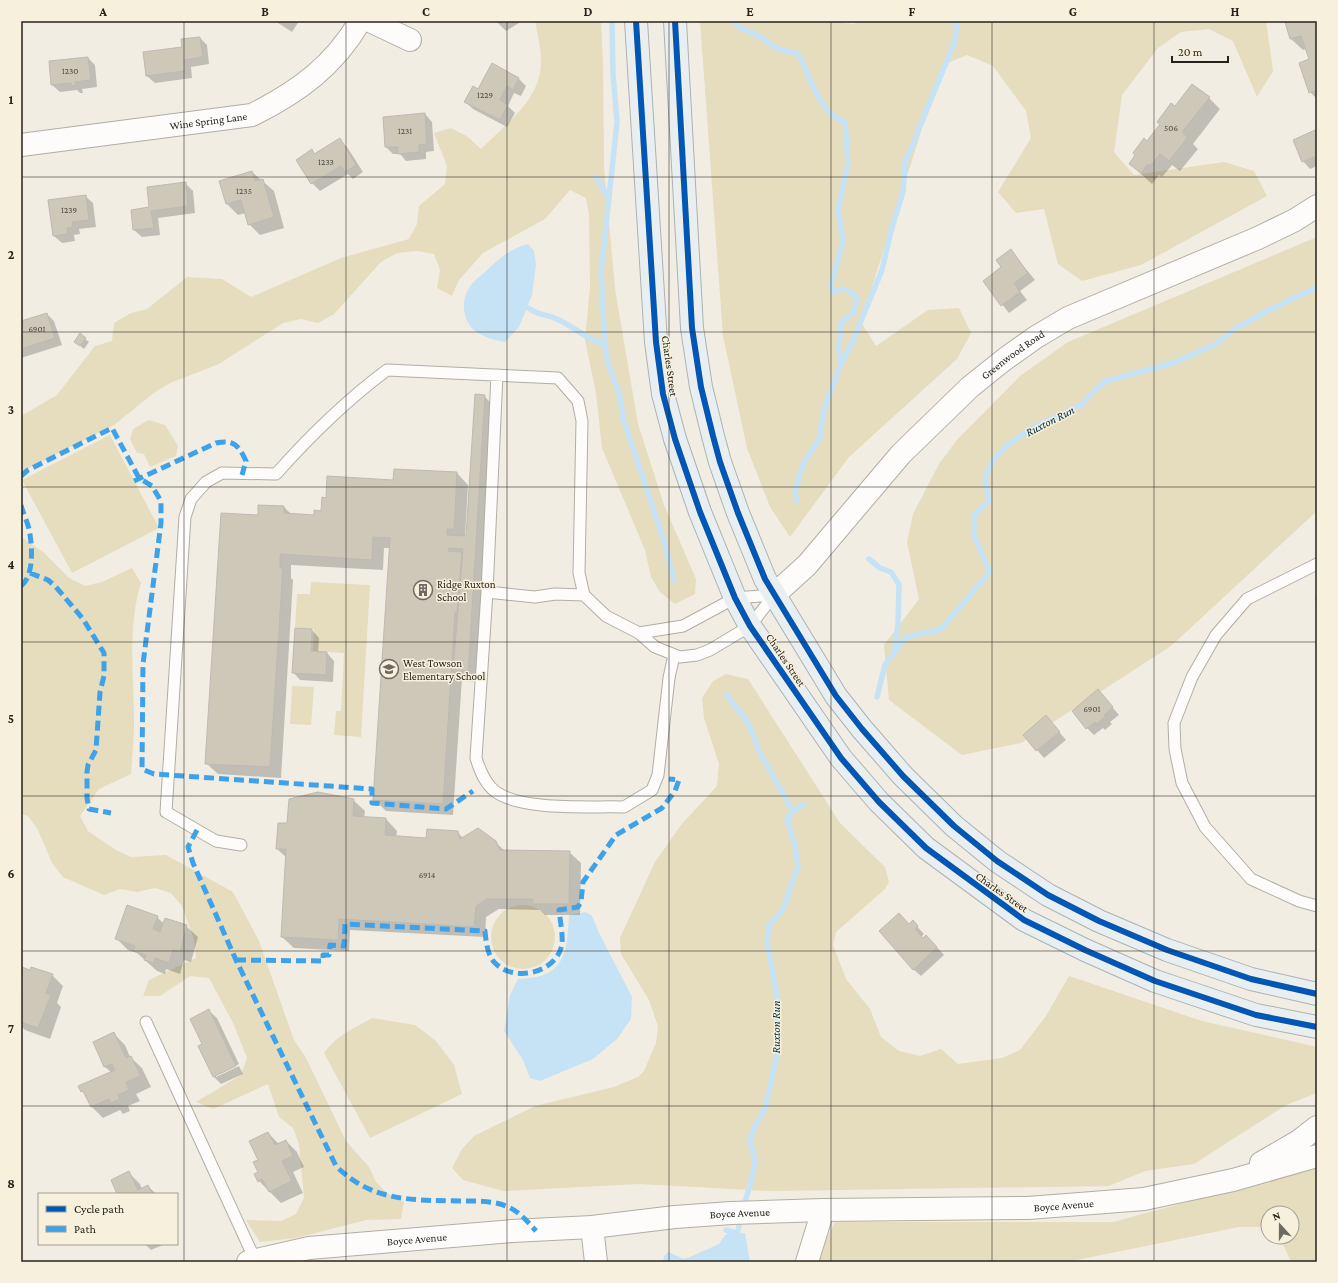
<svg xmlns="http://www.w3.org/2000/svg" width="1338" height="1283" viewBox="0 0 1338 1283" font-family="'Crimson Pro',serif">
	<style>
		.green { fill: #e6dcbe }
		.water { fill: #c6e3f5 }
		.shadow { fill: #0003 }
		.lines { fill: none; stroke-linecap: round; stroke-linejoin: round }
		.stream { stroke: #c6e3f5; stroke-width: 5.5 }
		.building { fill: #cec8b9; stroke: #bdbab2 }
		.lane-casing { stroke: #b1aea6; stroke-width: 13 }
		.street-casing { stroke: #b1aea6; stroke-width: 24 }
		.primary-casing { stroke: #acb3b4; stroke-width: 24 }
		.lane { stroke: #fdfcfb; stroke-width: 11 }
		.street { stroke: #fdfcfb; stroke-width: 22 }
		.primary { stroke: #e9eef0; stroke-width: 22 }
		.quiet { stroke: #3ea2ea; stroke-width: 5; stroke-dasharray: 10 5; stroke-linecap: butt }
		.cycleway-casing { stroke: #f7f0dd; stroke-width: 8 }
		.cycleway { stroke: #0057b8; stroke-width: 6 }
		.grid { fill: none; stroke: #25231c; stroke-width: 1; stroke-opacity: 0.55 }
		.labels { text-anchor: middle; stroke-width: 3; stroke-linejoin: round; paint-order: stroke }
		.number-label { font-size: 9px; fill: #4f4c43 }
		.street-label { font-size: 11px; fill: #25231c; stroke: #f7f0dd }
		.poi-label { font-size: 11px; fill: #25231c; stroke: #f7f0dd; text-anchor: start }
		.water-label { font-size: 12px; font-style: italic; fill: #013048; stroke: #f7f0dd }
		.neatline { fill: none; stroke: #25231c; stroke-width: 1.5 }
		.grid-label { font-size: 13px; text-anchor: middle; font-weight: bold; fill: #25231c }
	</style>
	<rect width="100%" height="100%" fill="#f1ede3"/>
	<path class="green" d="M535,21H601L603,64L604,167L615,289L638,424L664,505L696,579L695,594L675,604L660,592L651,577L645,550L602,448L596,393L585,340L590,287L589,215L586,198L570,190L545,219L483,253L459,280L452,296L437,288L440,270L434,254L417,251L397,253L381,262L334,314L318,323L301,319L283,323L219,364L170,383L155,392L114,425L21,472V416L57,395L95,346L112,341L114,323L131,313L147,309L187,277L222,279L251,297L341,258L409,239L417,224L419,206L445,184L447,166L434,133L451,128L468,137L481,149C505,125 540,100 541,64C542,50 537,34 535,21Z
		M700,21H822L854,24L857,21H1266L1273,71L1257,97L1233,41L1209,29L1181,32L1158,48L1122,95L1114,152L1134,175L1224,162L1254,171L1267,196L1141,265L1082,281L1058,264L1044,209L1016,213L998,192L1031,138L1026,111L993,66L967,55L942,65L861,322L876,346L928,310L959,308L971,333L957,359L849,457L790,537L770,507L747,448L723,336Z
		M1317,237V511L1171,646L1021,743L962,755L889,700L884,645L919,599L907,542L913,514L939,464L956,441L1020,376L1068,342Z
		M149,420L165,425L178,446L176,456L150,467L144,454L137,453L130,439L133,429Z
		M110,435L159,528L72,573L22,480Z
		M21,537L43,552L69,578L85,586L102,582L132,568L141,583C127,628 134,675 134,722C134,740 132,757 131,774L99,789L80,816L88,831L116,850L131,857L166,855L233,892L259,941L294,1040L305,1056L346,1141L369,1167L376,1182L388,1194L404,1202L401,1219L366,1220L296,1238L260,1242L246,1220L281,1221L296,1214L304,1198L299,1144L293,1128L279,1117L268,1084L213,1109L196,1102L241,1075L247,1058L234,1025L209,978L190,976L160,996H143L149,980L196,958L194,940L182,906L171,893L155,888L137,892L120,889L104,895L63,877L52,863L38,830L28,816L21,814Z
		M311,582L370,585L361,737L334,735L336,711H341L344,653L313,651L314,629L295,627L297,594H310Z
		M726,674L748,679L840,823L885,867L889,882L885,889L836,932L833,945L846,979L870,1009L881,1037L899,1051L920,1056L941,1049L958,1064L1002,1058L1020,1050L1046,1016L1069,976L1202,1021L1317,1047V1093L1286,1105L1194,1164L1145,1171L1109,1186L771,1191L639,1184L503,1191L463,1180L452,1168L462,1149L474,1136L535,1106L614,1087L638,1077L644,1071L656,1043L658,1026L649,1000L621,954L620,938L655,862L681,825L717,786L719,764L704,718L702,698L713,681Z
		M292,686L314,687L311,725L290,724Z
		M491 937a32 32 0 1 1 64 0a32 32 0 1 1-64 0Z
		M372,1018L415,1025L436,1041L454,1065L462,1094L370,1138L324,1053C336,1036 354,1028 372,1018Z
		M1317,1167V1262H1291L1280,1237H1292V1213H1268V1227H1239L1067,1262H816L817,1257L835,1222H1113Z"/>
	<path class="water" d="M528,244L534,251L536,265L532,295L519,327L505,342C495,340 482,337 474,330C463,320 461,302 468,290C471,283 479,277 485,272C497,260 511,248 528,244Z
		M586,912L592,916L599,933L632,997L631,1019L617,1039L593,1059L540,1081L530,1078L523,1060L504,1031L510,995L518,979C565,978 567,954 569,915Z
		M745,1233L750,1262H663L664,1256L668,1252L684,1259L690,1257L719,1244L726,1234Z"/>
	<path class="shadow" d="M275,21H299L292,32Z
		M496,21H522L506,31Z
		M1293,21H1317V99L1310,92V60L1306,49L1303,50L1291,39L1286,23Z
		M200,38L207,45L209,64L191,67L192,78L155,83L147,76L183,47Z
		M88,58L95,65L97,87L82,89L83,93H80L77,90L60,92L52,85Z
		M492,65L519,79L526,86L521,96L514,93L508,106L515,113L507,127L473,109L466,102L478,90Z
		M1209,98L1220,109L1193,144L1198,149L1180,171L1172,165L1162,177L1159,175L1152,184L1130,164L1175,107Z
		M425,114L432,122L434,151L426,152V159L406,161L400,154H393L386,147Z
		M1317,133V166L1310,169L1303,161Z
		M339,140L347,147L363,172L353,179L348,174L320,191L312,183L297,160L311,151L315,155Z
		M252,172L274,191L284,228L260,235L249,224L246,213L238,215L227,204L220,182Z
		M185,183L193,191L195,213L158,218L160,235L142,237L134,230L150,208Z
		M85,196L93,203L96,227L79,229L80,234L74,235L75,241L62,243L54,236Z
		M1011,251L1035,280L1020,291L1027,300L1009,313L984,281L1003,268Z
		M47,314L54,321L62,345L21,358V322Z
		M80,335L89,342L84,349L79,345Z
		M484,396L495,407L479,682L465,681L462,678L453,815L386,811L374,799L391,548H384L383,570L291,565V578L293,580L281,778L218,774L206,763L259,516L284,507L291,514L315,516L322,512L327,499L394,481L457,473L468,485L465,537H467Z
		M1315,596H1317V612Z
		M312,630L319,638L318,653H327L334,661L333,682L300,680L293,672Z
		M1098,691L1119,715L1110,722L1112,724L1105,730L1103,728L1094,735L1087,728Z
		M1046,717L1066,740L1044,758L1024,735Z
		M353,800L365,811L364,818L386,819L397,831L396,837L427,839L457,832L463,838L495,842L505,851L569,852L581,863L580,915H545L540,910L499,909L486,917L485,937L350,930L349,951L294,948L282,937L287,858L277,849L288,824Z
		M157,917L164,924L186,926L198,937L191,962L184,960L180,974L166,969L165,974L157,971L137,953L128,950L117,939Z
		M913,922L924,934L921,937L924,939L934,944L944,955L921,976L913,969L910,925Z
		M23,969L52,975L63,986L57,1003L61,1007L50,1039L25,1030L21,1026V974Z
		M209,1011L217,1018L239,1064L216,1075V1077L239,1066L243,1074L221,1084L214,1077L200,1046L203,1045Z
		M113,1033L125,1045L130,1057L142,1068L151,1087L136,1094L140,1101L128,1106L130,1111L123,1114L120,1110L103,1118L92,1107L86,1095L82,1091L111,1072L105,1067L94,1042Z
		M268,1133L279,1144L286,1141L297,1152L304,1167L293,1172L303,1193L281,1203L259,1181V1160Z
		M129,1173L140,1184L142,1189L148,1186L156,1194H118Z
		M145,1244H165L151,1250Z"/>
	<g class="lines">
		<path class="stream" d="M612,21L613,74L617,122L601,273L605,345L608,364L620,396L623,418L665,544L674,580
			M733,21L738,26L759,36L778,49L796,53L801,58C811,81 820,113 845,122L848,164L838,209L843,241L831,286L833,292C844,286 849,290 857,298L854,312L841,323L839,346L840,365
			M596,177L609,198
			M528,308C539,316 547,314 557,319C574,327 587,339 605,345
			M797,501L795,490L804,462L819,440L825,406L840,366L852,343L882,270L891,231L903,192L905,163L955,41L957,21
			M869,559L880,568L891,572L899,584L898,624L894,652
			M727,695L748,723L760,753L793,811
			M877,697L885,665L906,637L941,629L990,572L974,536V515L989,501L985,477L994,459L1008,445L1033,427L1081,405L1094,391L1106,381L1173,363L1216,344L1234,329L1273,308L1317,287
			M743,1208L752,1179L755,1161L750,1140L755,1126L765,1109L777,1055L776,991L767,941L769,925L783,910L798,866L795,845L787,819L793,811L804,805
			M726,1230L736,1233
			M736,1239L741,1217"/>
	</g>
	<path class="building" d="M1289,21H1317V90L1309,93L1299,63L1309,59L1301,36L1290,39L1285,22Z
		M200,37L203,57L184,60L185,71L146,76L143,52L182,47L181,39Z
		M88,57L91,80L75,82L76,85L72,86L71,83L51,85L49,61Z
		M492,63L519,78L513,90L507,86L500,100L508,105L500,120L464,102L473,86L478,89Z
		M1192,84L1210,97L1182,132L1188,137L1169,161L1160,154L1150,166L1148,164L1141,173L1129,164L1135,155L1133,153L1144,138L1147,141L1160,124L1157,122L1171,103L1175,106Z
		M425,113L427,144L419,145V152L398,154V147H385L383,117Z
		M1315,130L1317,132V156L1302,162L1293,140Z
		M340,138L356,165L345,172L341,166L311,184L296,160L312,149L314,154Z
		M252,171L255,181L263,179L274,217L248,225L241,200L226,204L219,181Z
		M186,182L188,206L151,211L154,228L133,230L131,210L149,207L147,187Z
		M86,195L89,220L72,222L73,227L67,228L68,234L53,236L48,200Z
		M1011,249L1028,273L1014,283L1020,292L1001,306L983,281L1001,267L996,260Z
		M47,313L55,338L21,349V321Z
		M80,333L86,338L80,346L74,342Z
		M475,394L485,395L469,659L468,671L453,670L463,549L449,548L448,551L462,552L457,613L455,612L443,804L373,800L390,538L373,537L372,560L280,554V568H283L270,767L205,764L221,513L258,515V505L284,506V513L314,515V510L321,511L322,497L326,498L327,476L393,480L394,469L457,472L454,529H447V535L466,536Z
		M295,628L312,629L311,651L327,652L326,675L292,673Z
		M1098,689L1113,707L1104,715L1106,716L1097,724L1095,722L1086,729L1072,711Z
		M1046,715L1060,732L1036,751L1023,735Z
		M318,792L354,799L353,816L386,818L385,835L426,838L427,829L458,831L460,839L478,828L496,841L500,850L570,851L569,904H533V899H487L476,906L474,927L339,919L338,940L281,937L286,849H276L278,823H287L289,799Z
		M127,905L158,916L153,929L160,932L165,918L187,925L180,952L173,950L169,963L155,958L154,963L144,960L146,955L133,951L135,946L115,939Z
		M899,913L909,924L913,920L918,926L915,929L923,938L926,935L937,947L913,970L879,931Z
		M22,967L30,970L31,967L53,974L46,993L51,995L38,1028L21,1022Z
		M209,1009L236,1066L213,1077L198,1046L202,1044L190,1019Z
		M114,1032L126,1058L131,1056L141,1076L126,1082L129,1090L118,1095L120,1099L111,1103L109,1099L91,1107L83,1091L81,1092L78,1086L115,1070L112,1064L104,1067L93,1042Z
		M268,1132L275,1145L286,1140L293,1156L282,1161L292,1181L269,1192L262,1179L258,1182L254,1174L258,1172L253,1162L258,1160L249,1141Z
		M129,1171L138,1190L148,1185L152,1194H117L111,1180Z"/>
	<g class="lines">
		<defs>
			<path id="lane" d="M497,375L487,592L476,758C480,771 485,784 496,792C523,811 590,806 624,807L652,790L658,775L669,678L674,655
				M1317,564L1247,599L1216,635L1192,677L1174,723L1175,749L1182,783L1205,827L1251,879L1299,901L1317,906
				M487,592L535,597L555,594L584,595
				M639,633L683,626L735,598L774,595
				M241,845L216,841L166,812L185,517L191,499L206,482L222,473L276,474C309,437 348,399 387,370L558,378L578,401L582,421L579,573L584,595L606,616L639,633L655,647L680,657L697,655L710,650L750,626L774,595
				M146,1022L256,1262"/>
			<g id="street">
				<path d="M370,21L410,40"/>
				<path id="s1" d="M21,145L252,115C298,92 334,66 360,21"/>
				<path id="s2" d="M774,595L807,565L901,454L970,387L1005,359L1036,337L1068,318L1258,238L1295,220L1317,206"/>
				<path d="M1261,1163L1299,1141L1317,1127"/>
				<path d="M592,1227L596,1262"/>
				<path id="s3" d="M248,1262L309,1248L512,1231L592,1227L675,1217L731,1213L823,1210L1028,1208L1144,1199L1233,1180L1317,1156"/>
				<path d="M807,1262L823,1210"/>
			</g>
			<path id="primary" d="M636,21L656,342L663,394L675,439L700,512L735,598L750,626L841,758L879,802L926,848L1024,920L1085,950L1155,981L1256,1015L1317,1027
				M675,21L692,328L701,387L713,436L720,462L738,513L765,579L836,696L862,729L903,776L954,826L997,861L1048,895L1099,921L1167,950L1251,979L1317,994"/>
		</defs>
		<use href="#lane" class="lane-casing"/>
		<use href="#street" class="street-casing"/>
		<use href="#primary" class="primary-casing"/>
		<use href="#lane" class="lane"/>
		<use href="#street" class="street"/>
		<use href="#primary" class="primary"/>
		<path class="quiet" d="M21,476L28,470L112,428L139,478L152,486L161,501V523L143,664L142,769L154,774L372,789V803L446,809L473,791
			M134,481L216,443C234,439 239,446 246,461L242,475
			M21,505C23,513 27,521 29,529C32,544 35,575 21,586
			M30,573L48,580L56,587L83,619L104,653V676L100,692L96,750L88,765L87,772V798L89,809L111,813
			M197,830L188,847L193,863L236,960L336,1166C373,1203 415,1200 464,1201C477,1201 494,1201 506,1206C519,1211 527,1221 536,1231
			M236,960L323,961V955H329L330,945L344,946L345,924L485,931C486,941 487,955 495,963C515,983 557,973 562,944C563,934 560,920 559,910L578,907L581,902L583,882L616,835L662,808L675,791L679,780L669,779"/>
		<defs>
			<path id="cycleway" d="M636,21L656,342L663,394L675,439L700,512L735,598L750,626L841,758L879,802L926,848L1024,920L1085,950L1155,981L1256,1015L1317,1027
				M675,21L692,328L701,387L713,436L720,462L738,513L765,579L836,696L862,729L903,776L954,826L997,861L1048,895L1099,921L1167,950L1251,979L1317,994"/>
		</defs>
		<use href="#cycleway" class="cycleway-casing"/>
		<use href="#cycleway" class="cycleway"/>
	</g>
	<path class="grid" d="M184,21V1262M346,21V1262M507,21V1262M669,21V1262M831,21V1262M992,21V1262M1154,21V1262M21,177H1317M21,332H1317M21,487H1317M21,642H1317M21,796H1317M21,951H1317M21,1106H1317"/>
	<defs>
		<symbol id="building-ring" viewBox="-11 -11 22 22"><circle r="9.5" fill="#f7f0dd" stroke="#6c6a62" stroke-width="1.5"/><path d="M-4-6H4V6H1V3H-1V6H-4ZM-2.5-4.3h1.7v1.8h-1.7ZM.8-4.3h1.7v1.8H.8ZM-2.5-1h1.7V.8h-1.7ZM.8-1h1.7V.8H.8Z" fill="#6c6a62"/></symbol>
		<symbol id="school-ring" viewBox="-11 -11 22 22"><circle r="9.5" fill="#f7f0dd" stroke="#6c6a62" stroke-width="1.5"/><path d="M0-5L7-2L0 1L-7-2ZM-4 1L0 2.5L4 1V4Q0 6-4 4Z" fill="#6c6a62"/></symbol>
	</defs>
	<g fill-rule="evenodd">
		<use href="#building-ring" x="412" y="579" width="22" height="22"/>
		<use href="#school-ring" x="378" y="658" width="22" height="22"/>
	</g>
	<g class="labels">
		<g class="number-label">
			<text x="70" y="74">1230</text>
			<text x="485" y="98">1229</text>
			<text x="1171" y="131">506</text>
			<text x="405" y="134">1231</text>
			<text x="326" y="165">1233</text>
			<text x="244" y="194">1235</text>
			<text x="69" y="213">1239</text>
			<text x="37" y="332">6901</text>
			<text x="1092" y="712">6901</text>
			<text x="427" y="878">6914</text>
		</g>
		<g class="street-label">
			<text dy="4" stroke="none"><textPath href="#s1" startOffset="189">Wine Spring Lane</textPath></text>
			<text dy="4" stroke="none"><textPath href="#s2" startOffset="340">Greenwood Road</textPath></text>
			<text transform="translate(670 366) rotate(82)" y="4">Charles Street</text>
			<text transform="translate(786 660) rotate(56)" y="4">Charles Street</text>
			<text transform="translate(1002 892) rotate(35)" y="4">Charles Street</text>
			<text dy="4" stroke="none"><textPath href="#s3" startOffset="819">Boyce Avenue</textPath></text>
			<text dy="4" stroke="none"><textPath href="#s3" startOffset="495">Boyce Avenue</textPath></text>
			<text dy="4" stroke="none"><textPath href="#s3" startOffset="171">Boyce Avenue</textPath></text>
		</g>
		<g class="poi-label">
			<text x="437" y="588">Ridge Ruxton<tspan x="437" dy="13">School</tspan></text>
			<text x="403" y="667">West Towson<tspan x="403" dy="13">Elementary School</tspan></text>
		</g>
		<g class="water-label">
			<text transform="translate(1050 421) rotate(-27)" y="4">Ruxton Run</text>
			<text transform="translate(776 1027) rotate(-90)" y="4">Ruxton Run</text>
		</g>
	</g>
	<rect width="1338" height="1283" fill="none" stroke="#f7f0dd" stroke-width="44"/>
	<rect x="38" y="1193" width="140" height="52" fill="#f7f0dd" stroke="#a39e90"/>
	<rect x="46" y="1206" width="20" height="6" fill="#0057b8" stroke="#a39e90"/>
	<text x="74" y="1213" font-size="12" fill="#25231c">Cycle path</text>
	<rect x="46" y="1226" width="20" height="6" fill="#3ea2ea" stroke="#a39e90"/>
	<text x="74" y="1233" font-size="12" fill="#25231c">Path</text>
	<g transform="translate(1280 1225) rotate(339)"><circle r="19" fill="#f7f0dd" stroke="#a39e90"/>
	<path d="M0-3L7 15L0 10L-7 15Z" fill="#6c6a62"/>
	<text y="-6" font-size="11" font-weight="bold" text-anchor="middle" fill="#25231c">N</text>
	</g>
	<path d="M1172 56v6h56v-6" fill="none" stroke="#25231c" stroke-width="2"/>
	<text x="1178" y="56" font-size="12" fill="#25231c" stroke="#f7f0dd" stroke-width="3" paint-order="stroke">20 m</text>
	<rect x="22" y="22" width="1294" height="1239" class="neatline"/>
	<g class="grid-label">
		<text x="103" y="16">A</text>
		<text x="265" y="16">B</text>
		<text x="426" y="16">C</text>
		<text x="588" y="16">D</text>
		<text x="750" y="16">E</text>
		<text x="912" y="16">F</text>
		<text x="1073" y="16">G</text>
		<text x="1235" y="16">H</text>
		<text x="11" y="104">1</text>
		<text x="11" y="259">2</text>
		<text x="11" y="414">3</text>
		<text x="11" y="569">4</text>
		<text x="11" y="723">5</text>
		<text x="11" y="878">6</text>
		<text x="11" y="1033">7</text>
		<text x="11" y="1188">8</text>
	</g>
</svg>
